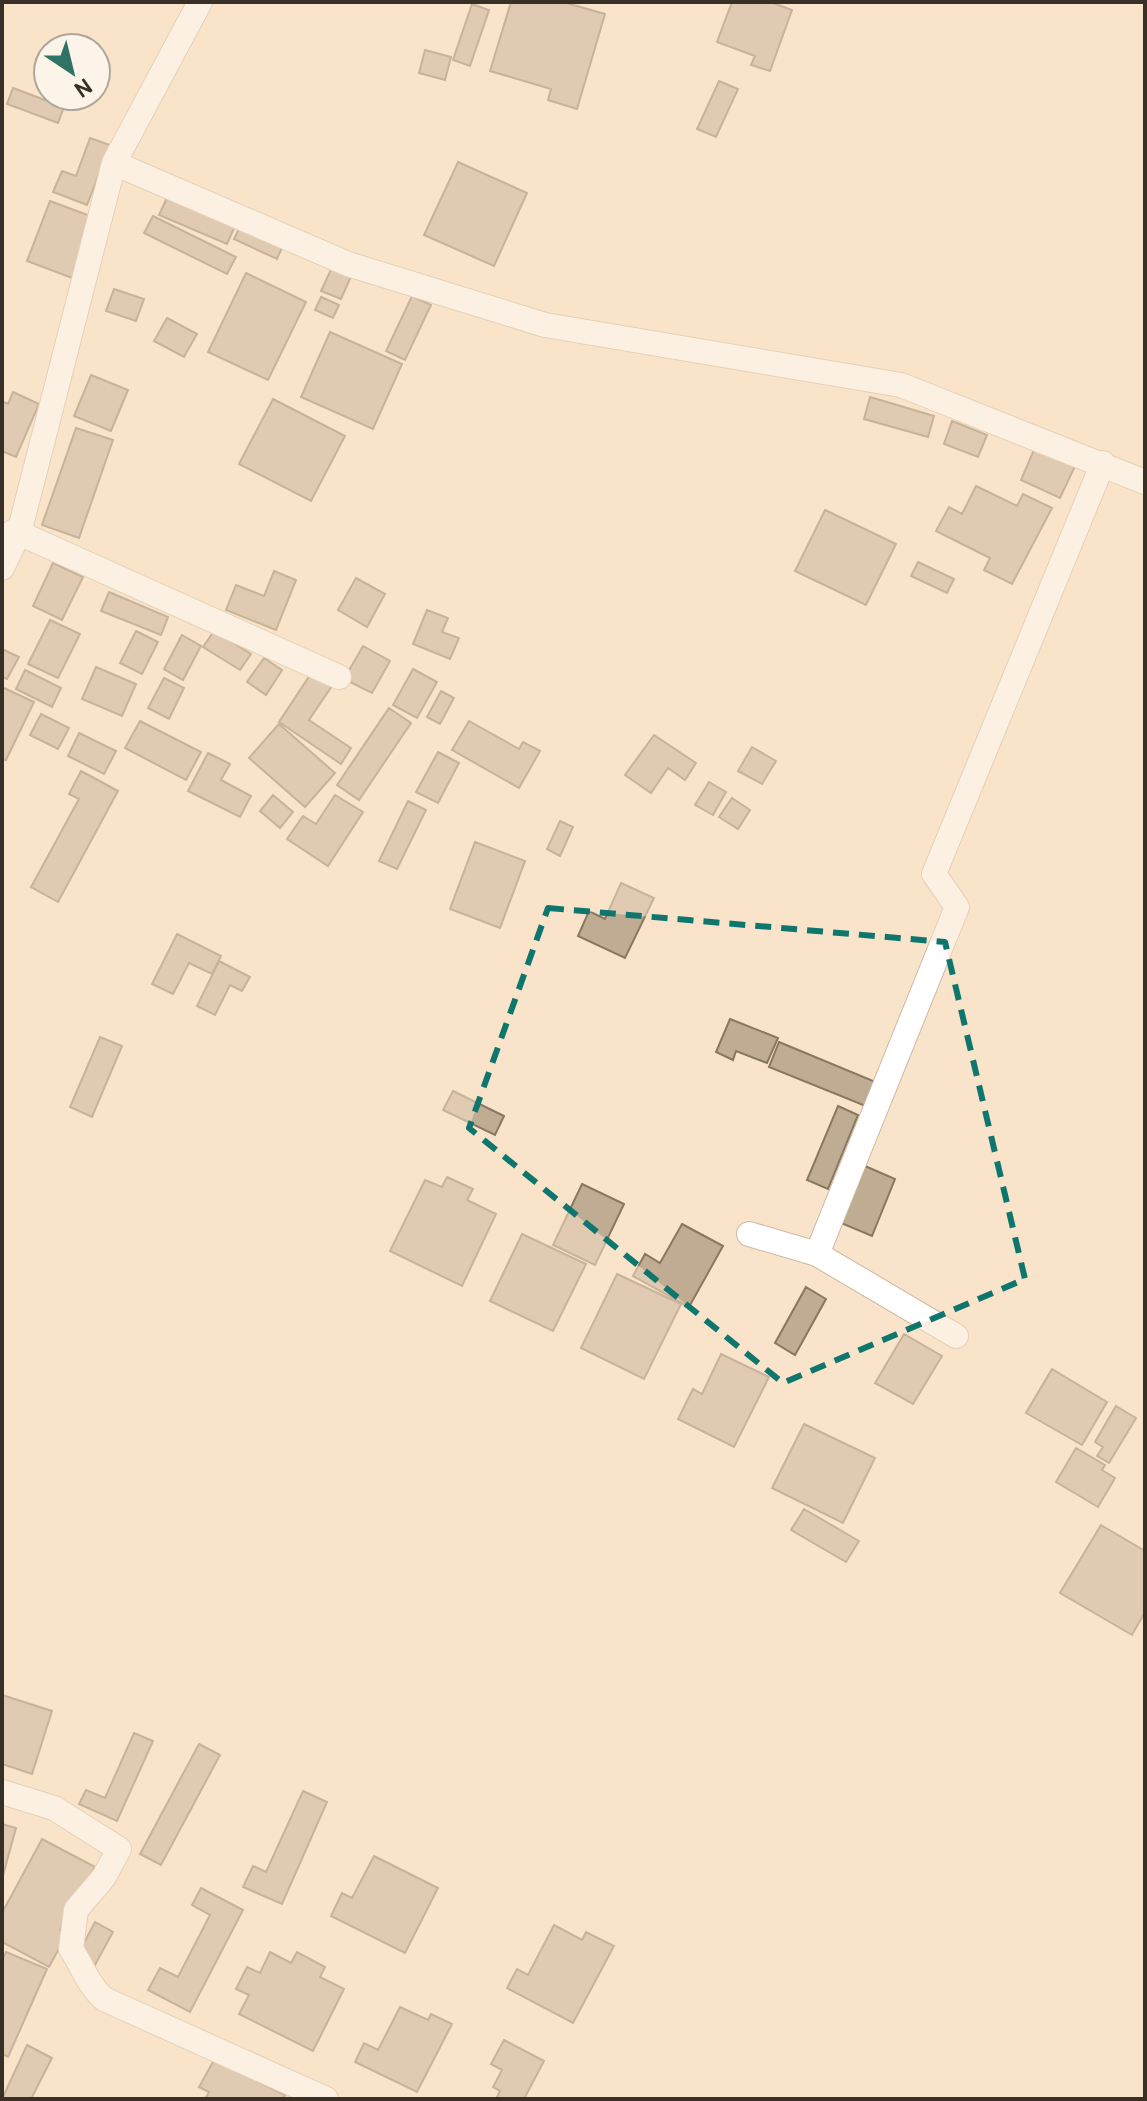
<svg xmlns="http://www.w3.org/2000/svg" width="1147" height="2101" viewBox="0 0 1147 2101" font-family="Cabin,sans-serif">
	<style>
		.building { fill: #c0ac93; stroke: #8a7760; stroke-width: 2 }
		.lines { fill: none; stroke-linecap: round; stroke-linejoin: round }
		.minor-casing { stroke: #cdb9a0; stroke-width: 26 }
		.tertiary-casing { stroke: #cdb9a0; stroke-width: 34 }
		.minor { stroke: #fff; stroke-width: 24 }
		.tertiary { stroke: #fff; stroke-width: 32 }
		.marked { fill: none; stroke: #0f766e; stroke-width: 6; stroke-dasharray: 16 10; stroke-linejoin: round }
	</style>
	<rect width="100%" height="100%" fill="#f9e4cb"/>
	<path class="building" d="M511,2H563L605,14L577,109L548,100L551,89L490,71Z
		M732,2H771L792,10L770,71L751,65L755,56L717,42Z
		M472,4L489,10L470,66L453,60Z
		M425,50L451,57L445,80L419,73Z
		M719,81L738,89L716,137L697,129Z
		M13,88L64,107L58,123L7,104Z
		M90,138L110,145L87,205L53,192L62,171L76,176Z
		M458,162L527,193L494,266L424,235Z
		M170,191L238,219L227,244L159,215Z
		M50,201L96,218L72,278L27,261Z
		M153,216L236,257L227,274L144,233Z
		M241,224L284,243L277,259L234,239Z
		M334,263L353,272L341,299L321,291Z
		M246,273L306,302L268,380L208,352Z
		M114,289L144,299L136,321L106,311Z
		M412,296L431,305L405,360L386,351Z
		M321,297L339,305L333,318L315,310Z
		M167,318L197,334L184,357L154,341Z
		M330,332L402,364L373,429L301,397Z
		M91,375L128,390L111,431L74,416Z
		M13,392L39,404L16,457L2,451V401L8,404Z
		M870,397L934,416L928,437L864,419Z
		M273,399L345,436L311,501L239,464Z
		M952,421L987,435L978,457L944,444Z
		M76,428L113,440L79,538L42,525Z
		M1036,445L1076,464L1060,498L1021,480Z
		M976,486L1017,506L1023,494L1052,508L1012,584L984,570L990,558L936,531L949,507L962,514Z
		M825,510L896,544L866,605L795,571Z
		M918,562L954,579L947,593L911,576Z
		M53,563L83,577L62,620L33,606Z
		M274,571L296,580L276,630L226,610L236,585L264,596Z
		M356,578L385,594L367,627L338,610Z
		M109,592L168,617L161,635L101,611Z
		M427,610L448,618L442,632L459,638L450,659L413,644Z
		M50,620L80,634L58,678L28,664Z
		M136,631L158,642L142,674L120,663Z
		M214,631L251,654L240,670L203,647Z
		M182,635L201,646L183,680L164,669Z
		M363,646L390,661L372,693L344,679Z
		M2,649L19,657L7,679L2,677Z
		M264,658L282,670L266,695L247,682Z
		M96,667L136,684L122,716L82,699Z
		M314,669L334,683L309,720L351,748L341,764L279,722Z
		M413,669L437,682L417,718L393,705Z
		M25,670L61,688L52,707L16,689Z
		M164,678L184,688L169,719L148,708Z
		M2,687L34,702L6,760L2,759Z
		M441,691L454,698L440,724L427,717Z
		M389,708L411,723L359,800L337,785Z
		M41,714L69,728L58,749L30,735Z
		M140,721L201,752L186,780L125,748Z
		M469,721L519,749L523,742L540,751L519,788L452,750Z
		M279,724L335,773L305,807L249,758Z
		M79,733L116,751L104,774L68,756Z
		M654,735L696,763L685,780L668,768L651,793L625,775Z
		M752,747L776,761L762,784L738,771Z
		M438,752L459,763L438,803L416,792Z
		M208,753L230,764L221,780L251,796L240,817L188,791Z
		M81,771L118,791L58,902L31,887L79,799L69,794Z
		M709,782L726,792L713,815L695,805Z
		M273,795L293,812L280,828L260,811Z
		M335,795L363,812L328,866L287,839L303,816L316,824Z
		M732,798L750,810L738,829L719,817Z
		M408,801L426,810L397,869L379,861Z
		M560,821L573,827L560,856L547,849Z
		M475,842L525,861L500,928L450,909Z
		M621,883L654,898L625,958L578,936L589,911L605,919Z
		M177,934L221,956L212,974L189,963L173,994L152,984Z
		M219,961L250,977L242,991L230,985L215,1015L197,1006Z
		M730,1019L778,1038L767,1063L736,1051L733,1060L716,1052Z
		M100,1037L122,1046L92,1117L70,1107Z
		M779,1042L878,1083L868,1107L769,1067Z
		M453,1091L504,1116L495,1135L443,1110Z
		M838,1106L858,1115L828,1189L807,1180Z
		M865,1166L895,1179L872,1236L841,1223Z
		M447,1177L473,1189L467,1200L496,1214L462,1286L390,1251L425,1180L442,1187Z
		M582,1184L624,1204L595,1265L553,1245Z
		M682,1224L723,1246L689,1307L633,1276L645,1254L660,1263Z
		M522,1234L586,1264L553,1331L490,1301Z
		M617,1274L681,1304L644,1379L581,1348Z
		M806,1287L826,1299L795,1355L775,1343Z
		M904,1334L942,1356L913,1404L875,1383Z
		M721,1354L769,1377L734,1447L678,1419L693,1389L702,1394Z
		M1052,1369L1107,1402L1082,1445L1026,1413Z
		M1116,1406L1136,1418L1109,1463L1097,1456L1103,1447L1095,1442Z
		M804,1424L875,1458L843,1523L772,1488Z
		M1076,1448L1105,1465L1102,1470L1115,1478L1098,1507L1056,1482Z
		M804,1509L859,1541L846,1562L791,1530Z
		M1101,1525L1145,1551V1612L1132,1635L1060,1593Z
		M2,1695L52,1711L32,1774L2,1764Z
		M134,1733L153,1741L117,1821L79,1804L86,1790L105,1798Z
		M199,1744L220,1755L161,1865L140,1854Z
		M303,1791L327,1802L282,1904L243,1887L253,1866L266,1872Z
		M2,1824L16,1828L2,1879Z
		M42,1839L95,1867L60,1930L67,1934L49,1967L2,1942V1913Z
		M374,1856L438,1888L405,1953L331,1916L342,1893L352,1898Z
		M201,1888L243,1910L190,2012L148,1990L160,1968L178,1977L210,1915L192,1905Z
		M95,1922L113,1932L95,1965L77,1956Z
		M554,1925L582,1940L586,1932L614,1946L573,2023L507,1988L517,1969L528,1975Z
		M6,1952L47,1969L8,2057L2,2054V1960Z
		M270,1952L291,1963L297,1952L325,1967L320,1977L344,1989L313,2051L239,2014L249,1995L236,1989L247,1967L260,1973Z
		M400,2007L428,2020L431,2014L452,2024L417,2092L355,2062L364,2043L378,2050Z
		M504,2040L544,2061L524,2099H496L500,2091L493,2087L502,2070L491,2064Z
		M27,2045L52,2058L31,2099H2Z
		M214,2060L285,2095L283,2099H205L209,2092L199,2087Z"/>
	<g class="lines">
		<defs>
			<path id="minor" d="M114,163L348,264L545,325L901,385L1145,482
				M19,533L339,677
				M2,568L19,533L114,163L200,2
				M749,1234L817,1254L956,1336
				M817,1254L957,907L934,874L1103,463
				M2,1792L54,1808L119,1849L104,1877L76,1910L71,1949C83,1967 88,1985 104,1999L326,2099"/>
			<path id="tertiary" d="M2,543L19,533"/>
		</defs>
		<use href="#minor" class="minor-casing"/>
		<use href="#tertiary" class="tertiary-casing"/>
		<use href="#minor" class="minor"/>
		<use href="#tertiary" class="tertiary"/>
	</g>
	<path d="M0 0H1147V2101H0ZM548,908L945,942L1025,1279L783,1383L469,1128Z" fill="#f9e4cb" fill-opacity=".55" fill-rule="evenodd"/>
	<path class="marked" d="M548,908L945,942L1025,1279L783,1383L469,1128Z"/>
	<rect width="1147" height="2101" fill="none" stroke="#383026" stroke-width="8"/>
	<g transform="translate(72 72) rotate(145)"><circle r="38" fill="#fcf4e9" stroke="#aea69b" stroke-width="2"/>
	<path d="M0-6L14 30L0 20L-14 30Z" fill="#2f7366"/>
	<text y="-12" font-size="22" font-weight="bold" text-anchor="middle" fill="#383026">N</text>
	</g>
</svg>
